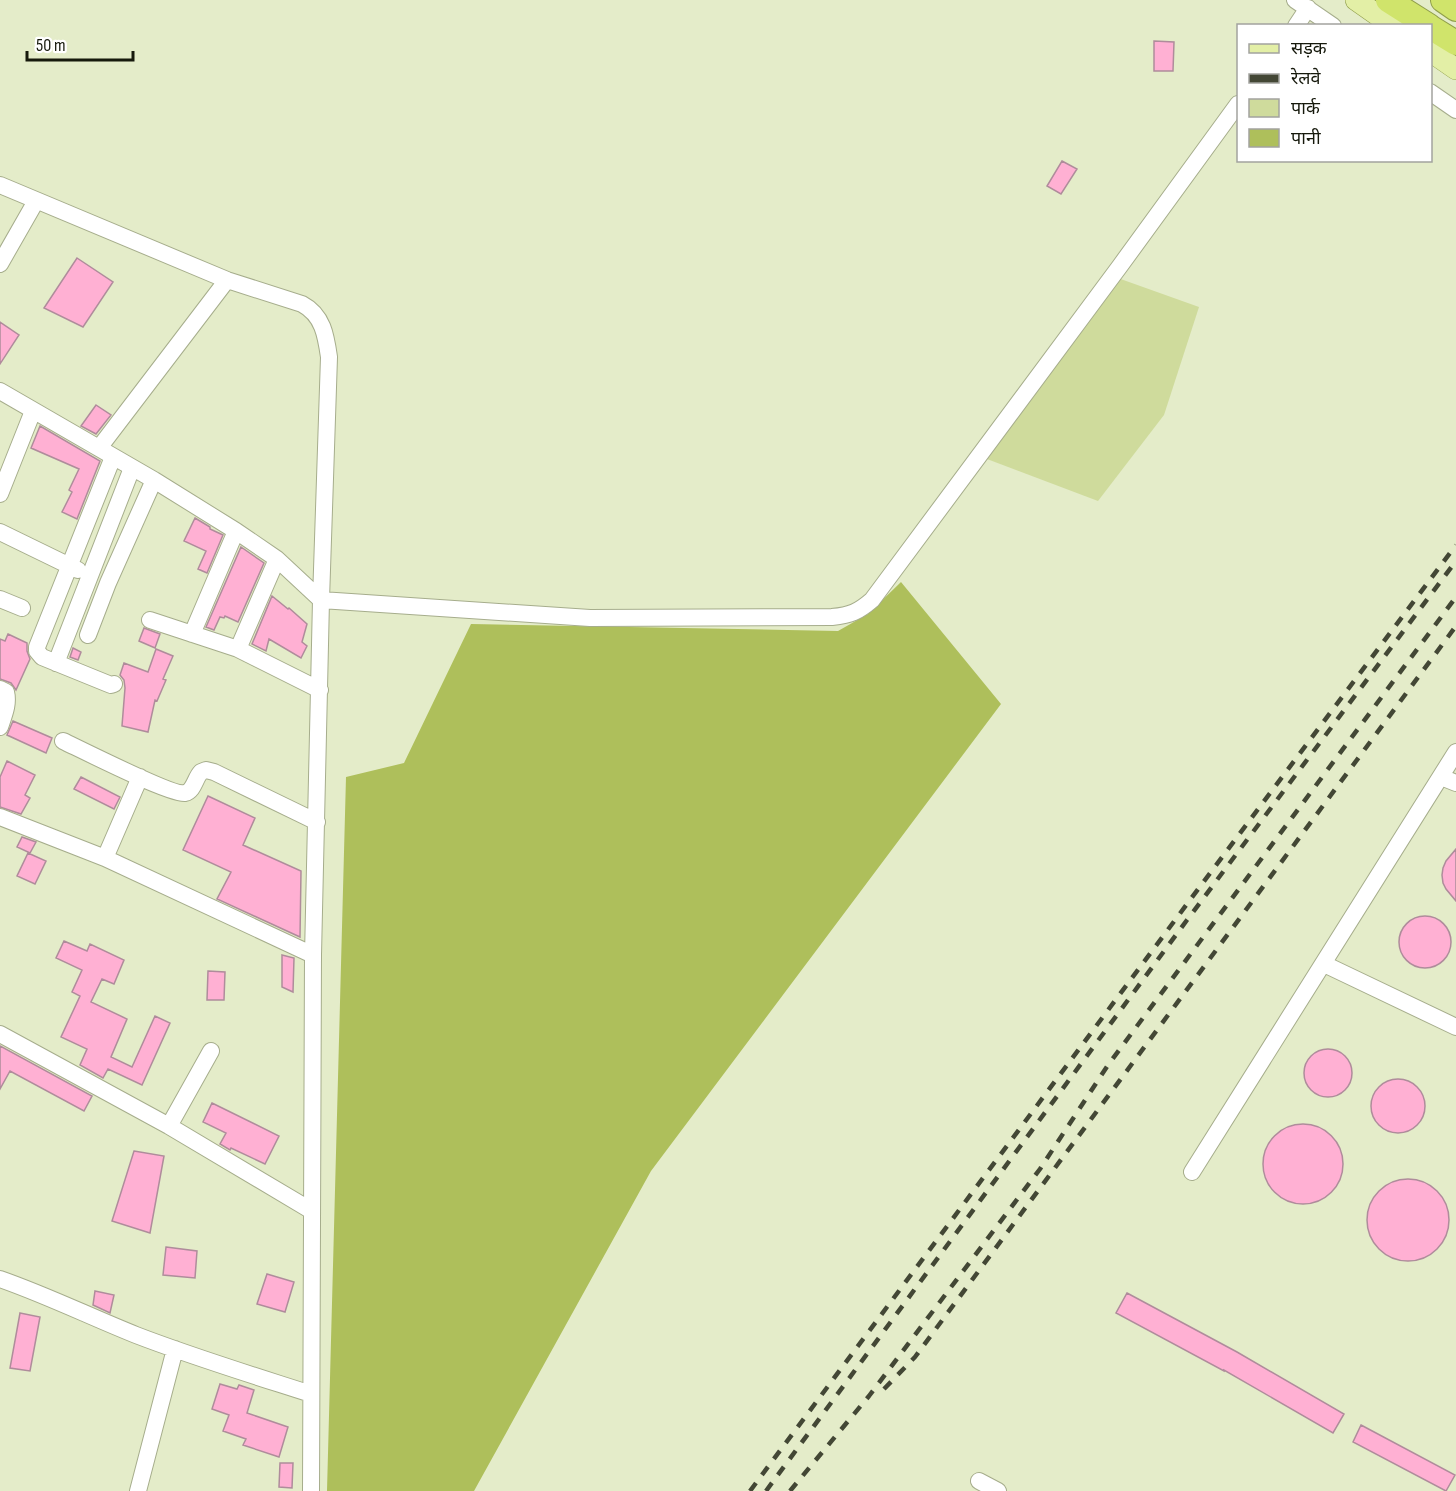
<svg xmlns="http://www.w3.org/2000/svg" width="1456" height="1491" viewBox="0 0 1456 1491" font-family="'Sofia Sans Condensed','Noto Sans Devanagari',sans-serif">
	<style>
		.green { fill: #cfdb9c }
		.water { fill: #aebf5b }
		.building { fill: #ffb0d3; stroke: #af8c9b; stroke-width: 1.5 }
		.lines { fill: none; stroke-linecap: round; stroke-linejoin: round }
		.minor-casing { stroke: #a6ad8c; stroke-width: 18 }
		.major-casing { stroke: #8f9d4a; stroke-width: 22 }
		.highway-casing { stroke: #8f9d4a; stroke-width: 26 }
		.minor { stroke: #fff; stroke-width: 16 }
		.major { stroke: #e3efa6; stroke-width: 21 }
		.highway { stroke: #d0e46b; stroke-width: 24 }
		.rail { stroke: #434735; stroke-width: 4.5; stroke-dasharray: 10 10; stroke-linecap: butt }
	</style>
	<rect width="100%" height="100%" fill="#e4ecc9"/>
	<path class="green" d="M1115,277L1199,307L1164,415L1098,501L979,456Z"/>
	<path class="water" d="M901,582L1001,704L651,1171L474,1491H327L346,777L404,763L471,624L838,631L868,614Z"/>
	<path class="building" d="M1154,41L1174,42L1173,71H1154Z
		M1062,161L1077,169L1061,194L1047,186Z
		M77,258L113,282L83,327L44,308Z
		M0,322L19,335L0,364Z
		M96,405L111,415L96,434L81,426Z
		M40,426L100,461L77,519L62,512L72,492L69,490L79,469L31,448Z
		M195,518L210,527V529L223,535L207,573L198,569L206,551L184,541Z
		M241,547L264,563L238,622L225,616L224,618L220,617L214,630L206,627Z
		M272,596L288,609L289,608L307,624L302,642L307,646L301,658L269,639L266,651L252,644Z
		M144,628L160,634L155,648L139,641Z
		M8,634L27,643V651L30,659L16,690L11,683L0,679V639L5,641Z
		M73,648L81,652L78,660L70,657Z
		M156,649L173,656L163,679L166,680L157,701L155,700L148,732L122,726L125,688L124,680L120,675L124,663L148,672Z
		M13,721L52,738L46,753L7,735Z
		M7,761L35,775L25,795L30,798L21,814L0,807V777Z
		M81,777L120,797L114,809L74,789Z
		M208,796L255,818L243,845L301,871L300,937L217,899L231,872L183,850Z
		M22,837L36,842L30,853L17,847Z
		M1456,849V901L1446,889L1443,883L1442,875L1443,868L1446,861Z
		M28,853L46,861L35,884L17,876Z
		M1399 942a26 26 0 1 1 52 0a26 26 0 1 1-52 0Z
		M64,941L87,951L90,944L124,960L114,984L102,979L91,1002L127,1019L111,1057L132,1067L155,1016L170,1023L142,1085L108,1069L103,1078L80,1065L87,1049L61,1037L80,996L72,992L82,970L56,958Z
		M282,955L294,958L293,992L282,987Z
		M208,971L225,972L224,1000H207Z
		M0,1046L92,1096L84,1111L10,1071L0,1089Z
		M1304 1073a24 24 0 1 1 48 0a24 24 0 1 1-48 0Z
		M1371 1106a27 27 0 1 1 54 0a27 27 0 1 1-54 0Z
		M212,1103L279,1136L265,1164L231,1148L230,1150L220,1144L226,1133L203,1122Z
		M1263 1164a40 40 0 1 1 80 0a40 40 0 1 1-80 0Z
		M134,1151L164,1156L150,1233L112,1221Z
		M1367 1220a41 41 0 1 1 82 0a41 41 0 1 1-82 0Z
		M166,1247L197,1251L195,1278L163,1275Z
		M267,1274L294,1282L285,1312L257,1304Z
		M95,1291L114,1295L110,1313L93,1305Z
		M1127,1293L1237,1352L1344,1414L1333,1433L1224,1370V1371L1116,1313Z
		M20,1313L40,1317L30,1371L10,1368Z
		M220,1384L237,1389L239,1385L254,1390L247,1413L288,1427L279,1457L243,1445L246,1439L223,1431L229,1415L212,1409Z
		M1361,1425L1455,1475L1446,1491L1353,1442Z
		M280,1463H293L292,1488L279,1487Z"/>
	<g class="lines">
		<defs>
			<path id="minor" d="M1295,0L1333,26
				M1296,26L1308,8
				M1430,92L1456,110
				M0,185L227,280L302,304C323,315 326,336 329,357L321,600L313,955L311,1491
				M0,264L36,201
				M0,391L154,480L236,531L277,559L321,600L590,618L832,617C851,615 858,612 872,600L1120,266L1238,104
				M99,448L227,280
				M113,457L37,647V651L42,657L106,683L111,685L114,684
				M0,494L33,411
				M0,532L78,570
				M0,599L22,608
				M150,620L238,649L320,690
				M192,634L236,531
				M88,635L108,583L154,480
				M238,649L277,559
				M56,663L132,468
				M0,689L6,692C9,704 4,715 0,727
				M63,741C80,749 173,796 185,793C194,791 195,778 201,772L206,770L214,772L317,822
				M1441,777L1456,783
				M0,817L105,858L313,955
				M105,858L140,777
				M1324,964L1456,1027
				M0,1034L169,1126L312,1211
				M169,1126L211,1051
				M1192,1172L1456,752
				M0,1279C46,1295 91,1317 136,1335C193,1357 252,1375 311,1394
				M979,1481L998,1491
				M138,1491L175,1349"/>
			<path id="major" d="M1356,0L1393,26
				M1430,51L1456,69"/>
			<path id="highway" d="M1388,0L1429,26
				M1443,0L1456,9
				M1430,27L1456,43"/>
		</defs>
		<use href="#minor" class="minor-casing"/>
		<use href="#major" class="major-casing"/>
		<use href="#highway" class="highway-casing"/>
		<use href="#minor" class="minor"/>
		<use href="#major" class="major"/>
		<use href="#highway" class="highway"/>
		<path class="rail" d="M884,1389L915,1357L1456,626
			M750,1491L1190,900L1456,545
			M766,1491L1187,920L1456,561
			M790,1491L869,1396L1040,1169L1108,1065L1456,597"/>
	</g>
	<rect x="1237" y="24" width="195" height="138" fill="#ffffff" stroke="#a2a39e" stroke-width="1.5"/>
	<rect x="1249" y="44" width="30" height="9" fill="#e3efa6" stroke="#a2a39e" stroke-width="1.5"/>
	<text x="1291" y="54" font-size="18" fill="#16190c">सड़क</text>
	<rect x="1249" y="74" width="30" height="9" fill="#434735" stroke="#a2a39e" stroke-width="1.5"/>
	<text x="1291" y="84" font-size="18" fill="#16190c">रेलवे</text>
	<rect x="1249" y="99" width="30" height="18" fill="#cfdb9c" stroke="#a2a39e" stroke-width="1.5"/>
	<text x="1291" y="114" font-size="18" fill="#16190c">पार्क</text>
	<rect x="1249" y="129" width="30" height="18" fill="#aebf5b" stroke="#a2a39e" stroke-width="1.5"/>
	<text x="1291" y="144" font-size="18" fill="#16190c">पानी</text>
	<path d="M27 51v9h106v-9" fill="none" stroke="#16190c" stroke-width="3"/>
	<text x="36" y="51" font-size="18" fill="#16190c" stroke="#ffffff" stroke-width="4.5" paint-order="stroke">50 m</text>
</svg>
